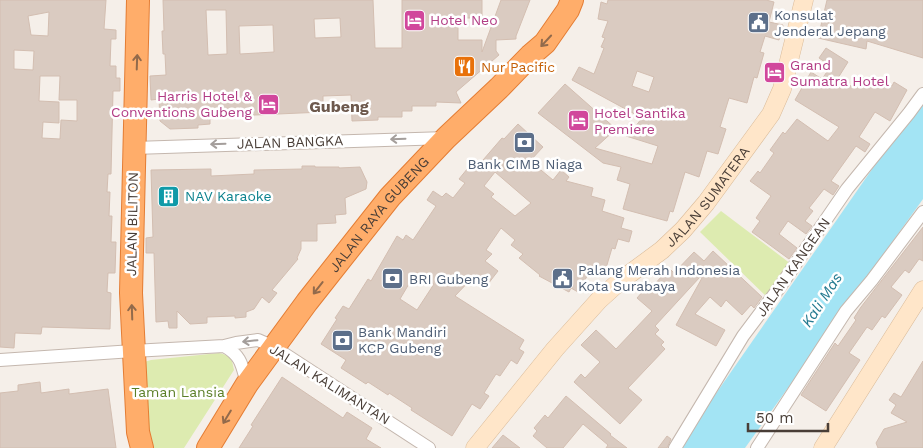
<svg xmlns="http://www.w3.org/2000/svg" width="923" height="448" viewBox="0 0 923 448" font-family="'Work Sans',sans-serif">
	<style>
		.green { fill: #ddebb0 }
		.water { fill: #a3e4f4 }
		.building { fill: #dacbc1; stroke: #d3beb1; fill-rule: evenodd }
		.lines { fill: none; stroke-linecap: round; stroke-linejoin: round }
		.street-casing { stroke: #c4b7ae; stroke-width: 14 }
		.secondary-casing { stroke: #dabb99; stroke-width: 19 }
		.highway-casing { stroke: #e47d34; stroke-width: 24 }
		.street { stroke: #fff; stroke-width: 12 }
		.secondary { stroke: #ffe6c9; stroke-width: 18 }
		.highway { stroke: #ffad6a; stroke-width: 22 }
		.oneway { stroke: #926a4b }
		.oneway2 { stroke: #a49e9b }
		.labels { text-anchor: middle; stroke-width: 5; stroke-linejoin: round; paint-order: stroke }
		.service-label { font-size: 14px; fill: #4e5e75; stroke: #fff; text-anchor: start }
		.hotel-label { font-size: 14px; fill: #b23c85; stroke: #fff; text-anchor: start }
		.food-label { font-size: 14px; fill: #c56008; stroke: #fff; text-anchor: start }
		.street-label { font-size: 14px; fill: #493e37; stroke: #fff }
		.culture-label { font-size: 14px; fill: #0d838f; stroke: #fff; text-anchor: start }
		.park-label { font-size: 14px; fill: #5b7f27; stroke: #fff }
		.water-label { font-size: 15px; font-style: italic; fill: #247a90; stroke: #fff }
		.quarter-label { font-size: 16px; font-weight: bold; fill: #6d594d; stroke: #fff }
	</style>
	<rect width="100%" height="100%" fill="#f5efe9"/>
	<path class="green" d="M721,211L791,264L769,299L700,232Z
		M219,353C231,356 232,358 234,370L184,448H149L141,363L151,360Z"/>
	<path class="water" d="M923,98V199L745,448H678L884,152Z"/>
	<path class="building" d="M0,0H106L104,29L116,30V39H111L110,66H116V78H120V91H113L111,174H108L107,192H110L109,216H112L111,242H116L115,273H108L107,292L111,293L110,329L42,327L41,334L15,333L14,348L0,347ZM49,12L48,36L31,35L28,16ZM14,50L34,51L33,70L14,69ZM40,76H60L59,100H77V121L61,120L60,139L42,138L43,122L59,123V102L39,101Z
		M163,0H373L375,48H402V0H482V18H458V40H482V52L501,0H530L516,36V39L496,40V51L499,55L456,92L461,103L436,102V106H412V111H402V117H378V120L352,121L351,95L323,96V112L210,117V124L198,125V128L170,129L160,121L159,99L151,100L150,76L166,75L165,54H163L162,31H164ZM206,10H226L227,54L208,55ZM340,18L341,37L315,38L314,19ZM273,25L274,52L240,54L239,26Z
		M608,0H766L774,2L769,22L783,25L779,40L765,36L760,52L764,53L757,78L754,77L747,103L729,98L720,127L726,129L718,154L707,151L699,177L685,172L673,212L670,211L667,221L623,209L630,184L617,180L621,167L603,163L538,113L565,84L616,129L595,148L652,164L658,146L626,136L635,127L642,118L572,80L579,67L594,74L604,48L601,47L605,38L602,37L608,21L598,19L601,2L607,4ZM637,71L654,77L649,92L632,86Z
		M827,0H923V58L867,41L866,49L818,38Z
		M826,48L848,62L838,78L854,88L861,76L881,88L886,82L892,86L894,82L907,90L890,121L875,112L859,137L870,144L865,152L856,146L831,181L839,186L833,195L824,189L809,208L813,211L805,221L812,226L806,234L788,221L779,234L797,248L789,259L752,232L760,221L756,218L771,196L750,181L758,171L760,173L774,153L770,150L783,132L785,134L797,119L828,141L839,127L795,100L811,72L822,79L831,66L819,58Z
		M518,124L543,147L530,161L553,180L561,170L569,177L566,181L593,188L591,196L605,200L602,211L624,218L621,228L632,231L629,242L618,239L615,249L612,248L604,275L590,271L578,292L571,288L569,292L539,276L540,275L519,258L523,254L511,245L515,240L501,228L486,250L492,254L485,261L498,271L488,284L475,275L455,296L524,340L519,349L524,352L517,364L511,360L500,376L496,374L484,393L489,396L480,409L472,404L452,436L411,410L412,408L389,393L388,395L368,382L366,384L341,368L346,360L321,344L337,319L335,318L343,306L349,309L368,279L371,281L397,236L403,240L406,235L413,240L436,206L427,200L433,191L442,197L446,193L453,198L465,183L459,179L472,163L477,167L502,138L504,139ZM495,172L531,203L515,216L491,197L494,194L484,186ZM416,272L434,284L417,310L400,299Z
		M302,166H315V167H339V168L360,167L367,182L366,189L345,198L346,214L335,215L336,223L317,224V241H301V249L297,258L298,259L272,290L277,293L269,303L262,297L254,309L246,312V317L235,318V316L207,317V323L190,324L177,311V328H169L168,321L156,322L154,253H146V238L153,237L151,170L211,169V176L254,174V170L302,169Z
		M923,227V261L919,259L909,273L905,270L891,287L902,295L885,318L882,316L872,330L867,327L849,353L860,360L826,411L801,395L835,343L838,346L856,320L854,318L861,307Z
		M713,251L762,297L754,308L751,305L742,315L726,300L721,307L710,297L695,314L725,330L716,346L676,325L702,278L700,277L655,326L659,330L655,334L664,342L661,345L665,349L628,388L642,400L620,424L574,382L581,374L585,378L600,362L581,345L596,330L616,349L652,311L637,298L651,282L654,285L669,268L674,273L694,252L704,261Z
		M923,361V448H878L876,443L884,429L907,422L891,413L896,405L889,400L894,393L901,397Z
		M282,377L343,418L347,412L372,428L366,439L381,448H239L253,426L251,425Z
		M40,382L41,393L69,389V394L108,389L116,448H0V393L18,391V385Z
		M566,396L611,434L610,435L627,448H606L608,445L583,424L563,448H547L533,436L537,431L534,428L545,415L548,418Z
		M503,435L520,448H492Z
		M667,436L671,439L667,448H658Z"/>
	<g class="lines">
		<defs>
			<path id="street" d="M134,148L446,138
				M224,346C242,356 242,366 247,384
				M0,360L133,351L224,346L236,343L258,340L274,347L429,448
				M675,448L743,336L779,288L847,189L909,113L923,94
				M757,448L846,311L872,280L923,212"/>
			<g id="secondary">
				<path id="s1" d="M475,448L555,349L599,300L620,281L662,250L683,230L706,203L771,114L782,89L804,0"/>
				<path d="M823,448L923,290"/>
			</g>
			<g id="highway">
				<path d="M138,0L131,293L138,432L142,448"/>
				<path id="s2" d="M208,448L247,384L307,302L390,197L446,138L499,88L531,55L545,43L568,10L572,0"/>
			</g>
		</defs>
		<use href="#street" class="street-casing"/>
		<use href="#secondary" class="secondary-casing"/>
		<use href="#highway" class="highway-casing"/>
		<use href="#street" class="street"/>
		<use href="#secondary" class="secondary"/>
		<use href="#highway" class="highway"/>
	</g>
	<defs><path id="oneway-shaft" d="M-6 0H5M1.5-3L5.5 0L1.5 3" fill="none" stroke-width="1.6" stroke-linecap="round" stroke-linejoin="round" transform="scale(1.25)"/></defs>
	<g class="oneway">
		<use href="#oneway-shaft" transform="translate(546 41) rotate(133)"/>
		<use href="#oneway-shaft" transform="translate(137 62) rotate(-88)"/>
		<use href="#oneway-shaft" transform="translate(318 288) rotate(128)"/>
		<use href="#oneway-shaft" transform="translate(132 312) rotate(-92)"/>
		<use href="#oneway-shaft" transform="translate(227 417) rotate(121)"/>
	</g>
	<g class="oneway2">
		<use href="#oneway-shaft" transform="translate(398 139) rotate(178)"/>
		<use href="#oneway-shaft" transform="translate(218 144) rotate(178)"/>
		<use href="#oneway-shaft" transform="translate(250 341) rotate(174)"/>
	</g>
	<defs>
		<symbol id="hotel-square" viewBox="-11 -11 22 22"><rect x="-9" y="-9" width="18" height="18" rx="4" fill="#d1479c" stroke="#fff"/><path d="M-6-4.5h1.5V1H6V5H4.5V3h-9V5H-6ZM-4 0a1.8 1.8 0 1 1 3.6 0ZM.5 0V-2.5h3Q6-2.5 6 0Z" fill="#fff"/></symbol>
		<symbol id="civic-square" viewBox="-11 -11 22 22"><rect x="-9" y="-9" width="18" height="18" rx="4" fill="#5c6f8a" stroke="#fff"/><path d="M-.6-6.5H3V-4.5H.6V-3L4-1V1h2V6H-6V1h2V-1L-.6-3ZM-1.2 2.5V6h2.4V2.5Z" fill="#fff"/></symbol>
		<symbol id="restaurant-square" viewBox="-11 -11 22 22"><rect x="-9" y="-9" width="18" height="18" rx="4" fill="#e8710a" stroke="#fff"/><path d="M-5-6h1v4h1v-4h1v4h1v-4h1v5L-1.5 .5V6h-2V.5L-5-1ZM5-6V6H3V1.5H1.5Q1.5-4 5-6Z" fill="#fff"/></symbol>
		<symbol id="bank-square" viewBox="-11 -11 22 22"><rect x="-9" y="-9" width="18" height="18" rx="4" fill="#5c6f8a" stroke="#fff"/><path d="M-6-4H6V4H-6ZM0-2.3a2.3 2.3 0 1 0 0 4.6a2.3 2.3 0 1 0 0-4.6Z" fill="#fff"/></symbol>
		<symbol id="building-square" viewBox="-11 -11 22 22"><rect x="-9" y="-9" width="18" height="18" rx="4" fill="#0f9aa8" stroke="#fff"/><path d="M-4-6H4V6H1V3H-1V6H-4ZM-2.5-4.3h1.7v1.8h-1.7ZM.8-4.3h1.7v1.8H.8ZM-2.5-1h1.7V.8h-1.7ZM.8-1h1.7V.8H.8Z" fill="#fff"/></symbol>
	</defs>
	<g fill-rule="evenodd">
		<use href="#hotel-square" x="402" y="8" width="25" height="25"/>
		<use href="#civic-square" x="746" y="10" width="25" height="25"/>
		<use href="#restaurant-square" x="452" y="54" width="25" height="25"/>
		<use href="#hotel-square" x="762" y="60" width="25" height="25"/>
		<use href="#hotel-square" x="256" y="92" width="25" height="25"/>
		<use href="#hotel-square" x="566" y="108" width="25" height="25"/>
		<use href="#bank-square" x="512" y="130" width="25" height="25"/>
		<use href="#building-square" x="156" y="184" width="25" height="25"/>
		<use href="#civic-square" x="550" y="266" width="25" height="25"/>
		<use href="#bank-square" x="380" y="266" width="25" height="25"/>
		<use href="#bank-square" x="330" y="328" width="25" height="25"/>
	</g>
	<g class="labels">
		<g class="service-label">
			<text x="774" y="20">Konsulat<tspan x="774" dy="16">Jenderal Jepang</tspan></text>
			<text x="525" y="169" text-anchor="middle">Bank CIMB Niaga</text>
			<text x="578" y="275">Palang Merah Indonesia<tspan x="578" dy="16">Kota Surabaya</tspan></text>
			<text x="409" y="284">BRI Gubeng</text>
			<text x="358" y="337">Bank Mandiri<tspan x="358" dy="16">KCP Gubeng</tspan></text>
		</g>
		<g class="hotel-label">
			<text x="430" y="25">Hotel Neo</text>
			<text x="790" y="70">Grand<tspan x="790" dy="16">Sumatra Hotel</tspan></text>
			<text x="252" y="101" text-anchor="end">Harris Hotel &amp;<tspan x="252" dy="16">Conventions Gubeng</tspan></text>
			<text x="594" y="118">Hotel Santika<tspan x="594" dy="16">Premiere</tspan></text>
		</g>
		<g class="food-label">
			<text x="481" y="72">Nur Pacific</text>
		</g>
		<g class="street-label">
			<text transform="translate(290 142) rotate(-2)" y="5">JALAN BANGKA</text>
			<text dy="5" stroke="none"><textPath href="#s1" startOffset="344">JALAN SUMATERA</textPath></text>
			<text dy="5" stroke="none"><textPath href="#s2" startOffset="290">JALAN RAYA GUBENG</textPath></text>
			<text transform="translate(132 224) rotate(-89)" y="5">JALAN BILITON</text>
			<text transform="translate(793 267) rotate(-55)" y="5">JALAN KANGEAN</text>
			<text transform="translate(330 384) rotate(32)" y="5">JALAN KALIMANTAN</text>
		</g>
		<g class="culture-label">
			<text x="185" y="201">NAV Karaoke</text>
		</g>
		<g class="park-label">
			<text x="178" y="397">Taman Lansia</text>
		</g>
		<g class="water-label">
			<text transform="translate(822 300) rotate(-57)" y="5">Kali Mas</text>
		</g>
		<g class="quarter-label">
			<text x="339" y="112">Gubeng</text>
		</g>
	</g>
	<path d="M748 423v8h80v-8" fill="none" stroke="#493e37" stroke-width="2.5"/>
	<text x="756" y="423" font-size="15" fill="#493e37" stroke="#ffffff" stroke-width="4" paint-order="stroke">50 m</text>
</svg>
